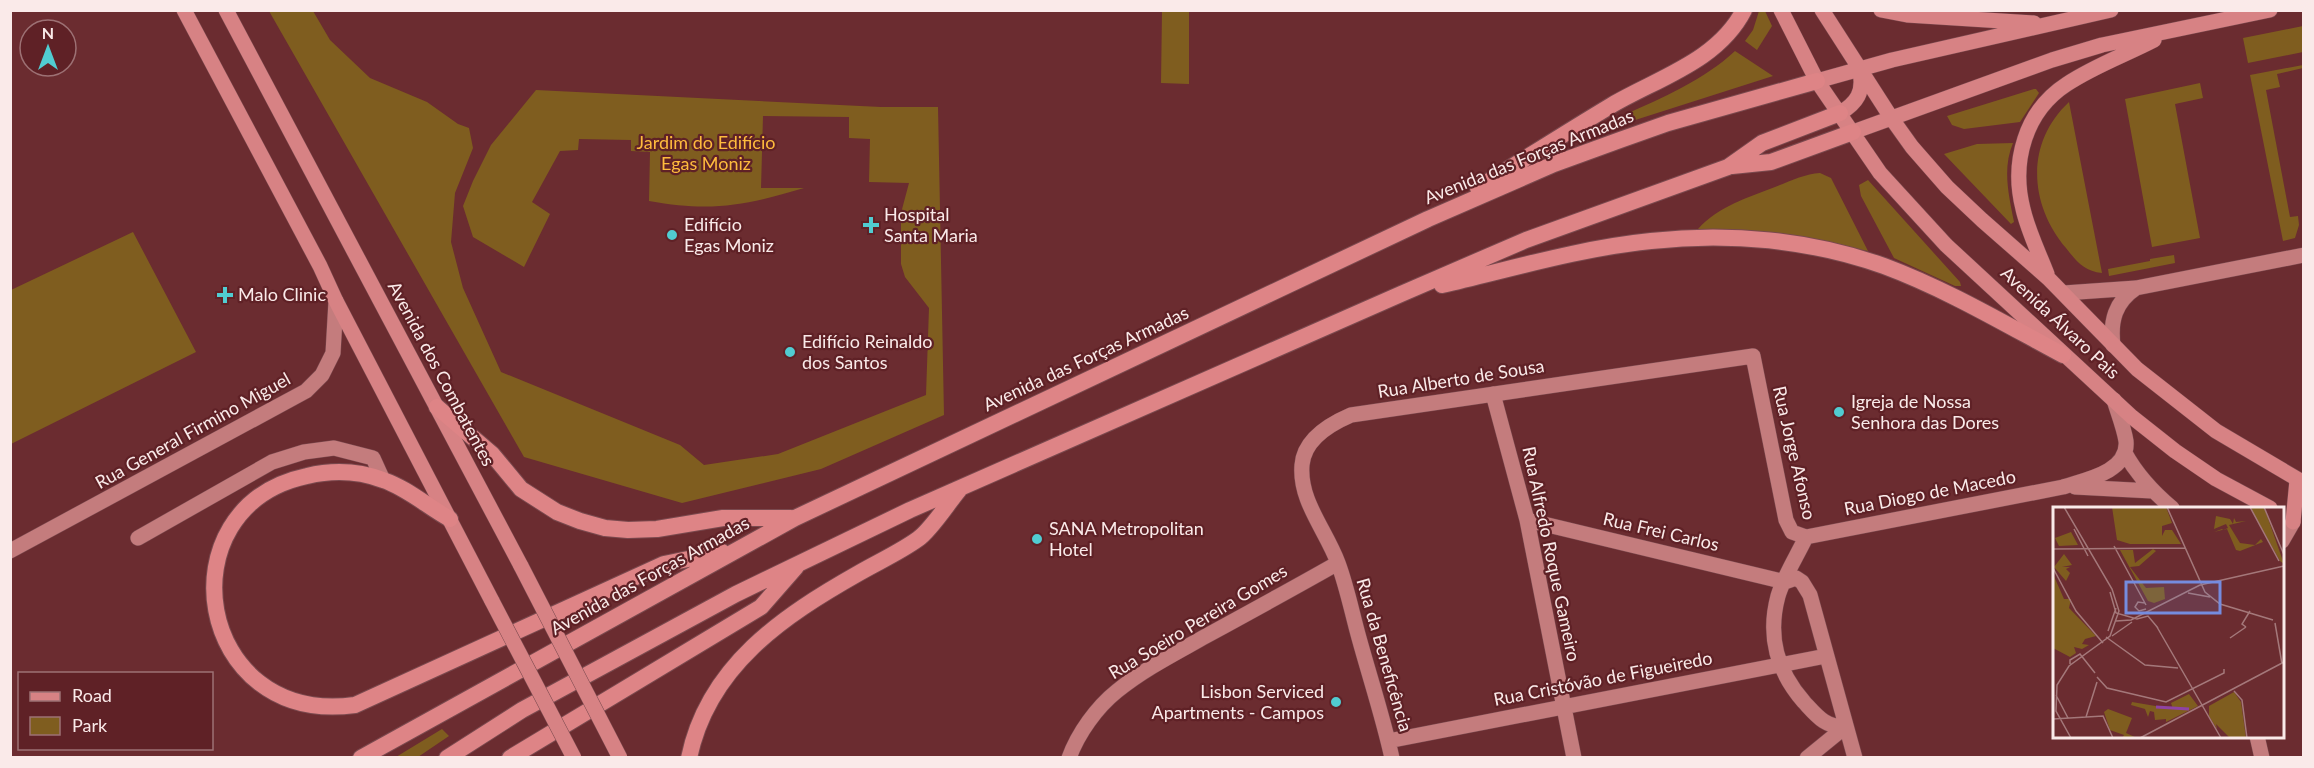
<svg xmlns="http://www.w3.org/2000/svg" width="2314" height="768" viewBox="0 0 2314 768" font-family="Lato,sans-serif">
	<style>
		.green { fill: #7f5d1f }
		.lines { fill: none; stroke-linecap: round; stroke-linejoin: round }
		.minor-casing { stroke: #7a494e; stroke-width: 16 }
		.primary-casing { stroke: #7a494e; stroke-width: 16 }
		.trunk-casing { stroke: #7a494e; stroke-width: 18 }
		.minor { stroke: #c47c7d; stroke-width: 15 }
		.primary { stroke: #d78284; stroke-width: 15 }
		.trunk { stroke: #de8486; stroke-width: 16 }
		.primary-bridge-casing { stroke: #7a494e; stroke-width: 16; stroke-linecap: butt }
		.primary-bridge { stroke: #d78284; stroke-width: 15 }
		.poi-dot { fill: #51ccd1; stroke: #5f2126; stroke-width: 2 }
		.labels { text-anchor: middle; stroke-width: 4.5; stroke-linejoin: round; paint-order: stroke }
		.park-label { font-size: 18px; fill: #febb3d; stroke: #5f2126 }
		.street-label { font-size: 18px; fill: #faeae9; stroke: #5f2126 }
		.poi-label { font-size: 18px; fill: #faeae9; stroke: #5f2126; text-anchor: start }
		.inset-river { fill: none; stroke: #8f43a3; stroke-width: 3 }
		.inset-road { fill: none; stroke: #a4787a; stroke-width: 1.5 }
		.view { fill: #758cdf; fill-opacity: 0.15; stroke: #758cdf; stroke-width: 3 }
		.inset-edge { fill: none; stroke: #faeae9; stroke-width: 3 }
	</style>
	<rect width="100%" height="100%" fill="#6b2c30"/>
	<path class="green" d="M269,11H313L330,40L370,78L427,102L458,124L469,128L473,148L455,193L451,242L463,288L501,372L680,445L704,465L778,454L926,395L929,308L905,277L901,264V213L909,183L869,182L870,139L849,138V117L763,116L761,188H804C744,206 711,212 649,201L650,152L631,151V140L579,139L578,150L560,151L532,202L550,214L524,267L473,237L463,206L473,181L491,145L536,90L881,107H938L944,415L821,469L682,503L524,457Z
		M1162,11H1189V84L1161,83Z
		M1759,11H1765L1772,26L1757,50L1745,41L1753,30Z
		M2303,26V52L2248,63L2243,38Z
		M1735,51L1773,76L1629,122L1624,115C1662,98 1704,80 1735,51Z
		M2303,65V68L2277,74L2280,87L2266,90L2290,217L2298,216L2299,225L2295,238L2283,241L2250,75Z
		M2200,83L2203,98L2175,104L2200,238L2152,247L2125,99Z
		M2034,89H2036L2039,93L2020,122L1964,129L1952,125L1947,116Z
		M2069,102L2102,273C2084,271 2077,262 2066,248C2029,204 2025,143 2069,102Z
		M2013,143C2002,169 2009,196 2014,222L2011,224L1944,154L1977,144Z
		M1820,173L1831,178L1868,251L1775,233L1698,229C1719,206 1747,198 1775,187C1790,181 1805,174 1820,173Z
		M1868,180L1960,282L1961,286H1955L1894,258L1861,196L1859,185Z
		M133,232L196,352L11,444V290Z
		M2174,255L2175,263L2109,276L2108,269L2150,261V259Z
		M442,729L449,736L418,757H396Z"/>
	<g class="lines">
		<defs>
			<path id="minor" d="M2064,293L2136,288L2304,255
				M2113,345C2110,321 2115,302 2136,288
				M1493,394L1527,520L1574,758
				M2125,453C2137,475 2153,492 2172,508
				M2075,487L2152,491
				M1527,520L1785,582
				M1806,537C1797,556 1784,576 1778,596C1767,637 1777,671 1804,702C1817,716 1825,727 1845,727
				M138,538L272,462L304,452L334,448L373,458L383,480
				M2282,541L2293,522
				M10,551L306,391L322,375L333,353L336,301
				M1785,582L1796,578L1802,582L1810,595L1855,758
				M2257,736L2262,758
				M1388,741L1826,656
				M1069,758C1078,733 1097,707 1117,691C1144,669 1176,653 1206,636C1250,612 1294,588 1338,563
				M1392,758C1383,717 1370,678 1359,638C1352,613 1347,587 1338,563C1326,530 1299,501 1302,465C1304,439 1330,424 1351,415L1753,356L1786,520L1792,532L1806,537L2063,487C2085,480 2129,472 2126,441C2124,428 2118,413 2114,400
				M1807,758L1845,727"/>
			<path id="primary" d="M184,10L320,266L336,301L492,601
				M226,10L521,566
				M1781,10L1817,81L1880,173L1946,245L2132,417L2175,451L2216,479L2270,508
				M1822,10L1892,119L1912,147L1947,187L1982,220L2048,278L2137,369L2216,431L2304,483
				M1881,10L1907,15L2034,23
				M1817,81L1892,60L2111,10
				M1840,113C1857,103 1864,92 1860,72
				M1853,132L2052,60L2102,45L2270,10
				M2047,274C2039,253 2028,231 2023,209C2011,162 2025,111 2067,84C2094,66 2125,55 2154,40
				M2293,522L2297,480"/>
			<path id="trunk" d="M1732,166L1771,162L1853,132
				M1478,188C1523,160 1567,132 1612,105C1658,78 1718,61 1744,10
				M1442,285C1511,269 1581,248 1651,241C1729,232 1811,240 1884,266C1946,289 2005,324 2063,355
				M437,407L492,454L521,489L557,512L580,521L605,528L628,530L657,529L723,518H791
				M450,519C428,507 407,488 383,480C359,471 332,470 307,476C161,507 195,727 355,705L664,564L722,552
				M361,758L795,518L1428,219L1554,164L1620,140L1668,123L1817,81
				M447,758L522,710L736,594L910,510L1401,294L1526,240L1728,167L1762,143L1840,113
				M510,758L761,607L796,567
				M689,758C708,666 783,616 859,573C878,562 900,552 918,539C931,530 948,503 959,490"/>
		</defs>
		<use href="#minor" class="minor-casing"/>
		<use href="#primary" class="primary-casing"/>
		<use href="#trunk" class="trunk-casing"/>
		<use href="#minor" class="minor"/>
		<use href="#primary" class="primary"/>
		<use href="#trunk" class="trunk"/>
		<defs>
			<path id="primary-bridge" d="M521,566L620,758
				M492,601L574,758"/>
		</defs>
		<use href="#primary-bridge" class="primary-bridge-casing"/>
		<use href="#primary-bridge" class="primary-bridge"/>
	</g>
	<g class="poi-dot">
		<path d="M868 216h6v6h6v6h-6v6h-6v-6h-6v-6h6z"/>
		<circle cx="672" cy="235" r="6"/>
		<path d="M222 286h6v6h6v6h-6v6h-6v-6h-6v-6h6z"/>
		<circle cx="790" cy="352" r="6"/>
		<circle cx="1839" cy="412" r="6"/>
		<circle cx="1037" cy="539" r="6"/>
		<circle cx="1336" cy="702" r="6"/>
	</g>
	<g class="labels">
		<g class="park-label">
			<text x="706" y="149">Jardim do Edifício<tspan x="706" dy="21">Egas Moniz</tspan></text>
		</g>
		<g class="street-label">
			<text transform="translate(1529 157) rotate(-22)" y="6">Avenida das Forças Armadas</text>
			<text transform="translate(2060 323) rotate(43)" y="6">Avenida Álvaro Pais</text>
			<text transform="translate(1086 359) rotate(-25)" y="6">Avenida das Forças Armadas</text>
			<text transform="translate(441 374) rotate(62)" y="6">Avenida dos Combatentes</text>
			<text transform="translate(1461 379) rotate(-9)" y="6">Rua Alberto de Sousa</text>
			<text transform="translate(193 431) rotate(-29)" y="6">Rua General Firmino Miguel</text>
			<text transform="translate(1794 453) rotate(77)" y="6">Rua Jorge Afonso</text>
			<text transform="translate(1930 493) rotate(-11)" y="6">Rua Diogo de Macedo</text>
			<text transform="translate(1661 532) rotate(13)" y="6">Rua Frei Carlos</text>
			<text transform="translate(1551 554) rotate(78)" y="6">Rua Alfredo Roque Gameiro</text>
			<text transform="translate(650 576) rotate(-29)" y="6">Avenida das Forças Armadas</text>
			<text transform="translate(1198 622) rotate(-31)" y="6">Rua Soeiro Pereira Gomes</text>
			<text transform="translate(1384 655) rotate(74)" y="6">Rua da Beneficência</text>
			<text transform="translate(1603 679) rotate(-11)" y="6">Rua Cristóvão de Figueiredo</text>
		</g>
		<g class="poi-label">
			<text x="884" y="221">Hospital<tspan x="884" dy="21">Santa Maria</tspan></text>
			<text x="684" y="231">Edifício<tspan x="684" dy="21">Egas Moniz</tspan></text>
			<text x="238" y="301">Malo Clinic</text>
			<text x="802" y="348">Edifício Reinaldo<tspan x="802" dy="21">dos Santos</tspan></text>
			<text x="1851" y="408">Igreja de Nossa<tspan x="1851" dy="21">Senhora das Dores</tspan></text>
			<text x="1049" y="535">SANA Metropolitan<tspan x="1049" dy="21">Hotel</tspan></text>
			<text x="1324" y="698" text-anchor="end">Lisbon Serviced<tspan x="1324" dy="21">Apartments - Campos</tspan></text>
		</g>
	</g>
	<g transform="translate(2053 507)">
		<rect width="231" height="231" fill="#6b2c30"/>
		<path d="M59,0H113L119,16L109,19V29L112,23H119L128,37H77L64,33ZM197,0H211L231,57L227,54ZM163,9L177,12L180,17L181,11L183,15L193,14L176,18L187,36L202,38L208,32L210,35L187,44L183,43L174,22L170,23H169L161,25L169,22L170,23L175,21L173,17L161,22ZM18,25L25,38L6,39L2,31ZM100,42L103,44L86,59L77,60L93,81L111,80L112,92L101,96L95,94L67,43H80L82,56ZM11,47L19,58L9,60H17L13,62L17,66L13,74L1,60ZM0,67L11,92H18L16,101L43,129L32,132L29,137L36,138L29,142L21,140L23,146L17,150L0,141ZM181,185L188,195L193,231H177L163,217L164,222L156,209V199ZM136,187L145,199L113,215V212L102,213L101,205L97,204L95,210L92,202L78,198L79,195L120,202L118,196ZM55,202L79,211L73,226L84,231H69L71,228L57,223L51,205Z" fill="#7f5d1f"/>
		<path class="inset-river" d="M103,200L136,202"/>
		<path class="inset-road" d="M11,0L59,82L66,104L57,129L16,159L4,178L3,204L18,231M114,0L152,85L167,97L220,113M197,0L226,54M211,0L231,48M21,22L35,49M61,39L93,98M0,42L132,41M0,61L23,104L50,136M147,78L231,59M57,85L63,106L84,112L95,109L105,121M135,86L157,90M92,96L85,95L82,100L86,104L93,102M63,114L78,113L147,78M222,116L229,157M104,120L168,231M193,120L189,117L197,104M55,124L63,101M59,129L79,115M53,130L92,158L125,161M177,131L193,120M17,157V153L27,147L42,166M44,170L54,181L113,195L171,166V162M181,184L189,193L194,231M3,188L15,211M33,210L44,175M0,212L50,209L60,231M87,231L231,155"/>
		<path class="view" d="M73,75H167V106H73Z"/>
		<rect width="231" height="231" class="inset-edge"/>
	</g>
	<rect width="2314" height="768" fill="none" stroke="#faeae9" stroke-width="24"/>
	<rect x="18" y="672" width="195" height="78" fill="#5f2126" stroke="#9d7174" stroke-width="1.5"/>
	<rect x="30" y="692" width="30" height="9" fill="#d78284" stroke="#9d7174" stroke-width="1.5"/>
	<text x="72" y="702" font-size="18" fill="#faeae9">Road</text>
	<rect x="30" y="717" width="30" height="18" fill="#7f5d1f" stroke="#9d7174" stroke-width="1.5"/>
	<text x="72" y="732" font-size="18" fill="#faeae9">Park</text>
	<g transform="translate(48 48)"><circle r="28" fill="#5f2126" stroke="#9d7174" stroke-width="1.5"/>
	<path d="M0-4.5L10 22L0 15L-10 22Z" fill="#51ccd1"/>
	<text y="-9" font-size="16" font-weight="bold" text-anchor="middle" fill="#faeae9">N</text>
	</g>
</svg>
